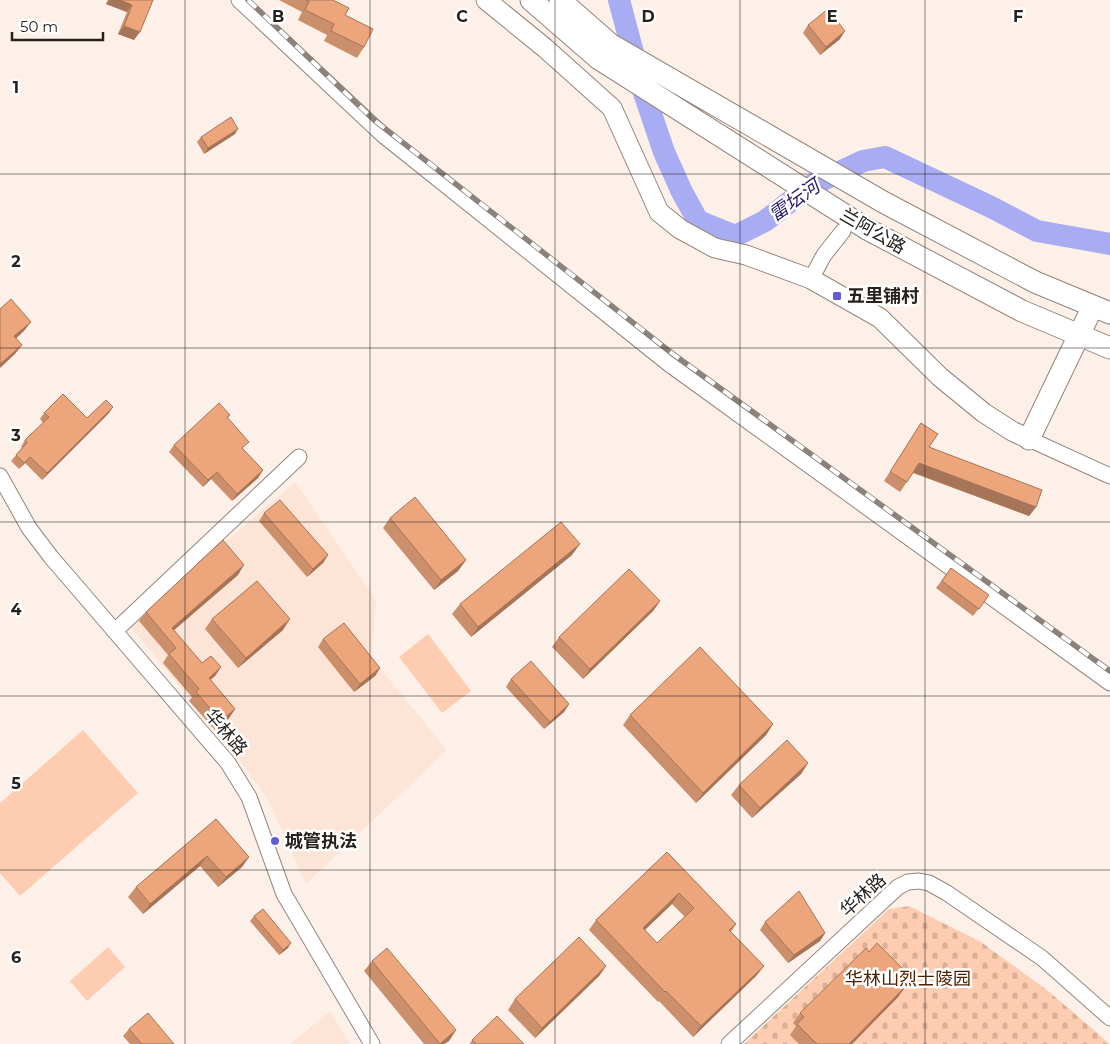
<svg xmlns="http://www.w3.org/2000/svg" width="1110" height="1044" viewBox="0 0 1110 1044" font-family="Montserrat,'Noto Sans SC',sans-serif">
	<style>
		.built { fill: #fce4d7 }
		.grass { fill: #feccb0 }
		.cemetery { fill: url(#cemetery-stones) }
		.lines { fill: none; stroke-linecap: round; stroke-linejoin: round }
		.river { stroke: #a8acf3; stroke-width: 22 }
		.minor-casing { stroke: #94857d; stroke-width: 17 }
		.major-casing { stroke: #94857d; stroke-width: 21 }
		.highway-casing { stroke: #94857d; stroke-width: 23 }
		.minor { stroke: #fff; stroke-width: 15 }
		.major { stroke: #fff; stroke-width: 19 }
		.highway { stroke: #fff; stroke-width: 21 }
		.rail-casing { stroke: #8b827d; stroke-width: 5.5 }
		.rail { stroke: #fff; stroke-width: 4; stroke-dasharray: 11; stroke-linecap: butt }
		.wall { fill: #cc8f6b; fill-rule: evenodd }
		.shaded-wall { fill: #a67457 }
		.building { fill: #eda67c; stroke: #a67457; fill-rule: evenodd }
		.grid { fill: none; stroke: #26211d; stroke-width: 1; stroke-opacity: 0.55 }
		.poi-dot { fill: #625bd4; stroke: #fff; stroke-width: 2 }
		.labels { text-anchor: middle; stroke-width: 5; stroke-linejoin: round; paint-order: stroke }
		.street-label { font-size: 18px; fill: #26211d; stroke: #fff }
		.poi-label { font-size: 18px; font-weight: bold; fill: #26211d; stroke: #fff; text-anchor: start }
		.park-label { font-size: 18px; fill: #4e2201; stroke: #fff }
		.water-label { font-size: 19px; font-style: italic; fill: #271c6c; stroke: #fff }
		.grid-label { font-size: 16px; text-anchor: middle; font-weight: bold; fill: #26211d; stroke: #fff; stroke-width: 5; stroke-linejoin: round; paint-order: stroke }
	</style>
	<defs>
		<pattern id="cemetery-stones" width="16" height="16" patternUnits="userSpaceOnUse" patternTransform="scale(1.25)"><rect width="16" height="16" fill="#feccb0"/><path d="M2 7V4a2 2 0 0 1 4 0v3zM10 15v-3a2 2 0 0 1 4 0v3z" fill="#daaf97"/></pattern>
	</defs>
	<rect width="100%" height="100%" fill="#fdf0e9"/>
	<path class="built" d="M295,482L376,600L371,657L447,750L306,884L268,800L227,743L129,625Z
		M330,1011L350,1044H290Z"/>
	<path class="grass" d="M428,634L471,691L442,713L399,657Z
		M83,730L138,793L20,896L0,873V803Z
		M108,947L125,967L87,1001L70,981Z"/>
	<path class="cemetery" d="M909,906L981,942L1047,990L1110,1044H744L889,909Z"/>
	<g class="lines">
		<path class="river" d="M619,0L643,90L664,152L682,192L698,221L735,236L765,221L810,186L863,161L885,157L991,207L1037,231L1110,244"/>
		<defs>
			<path id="minor" d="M239,0L383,135L669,364L1110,683
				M811,279L824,255L843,231
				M1029,439L1110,476
				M0,476L29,528L51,557L228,763L249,797L284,894L372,1044
				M115,631L299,457
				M729,1044L898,887L908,882L919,881L929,883L947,893L1042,958L1110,1018"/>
			<path id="major" d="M486,0L545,48L612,108L659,212L680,229L715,248L746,255L811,279L880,318L940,377L984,413L1012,431L1029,439"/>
			<path id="highway" d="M531,0L599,59L867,229L1022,311L1110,348
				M560,0L610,44L885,203L1035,282L1110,313
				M1029,439L1093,306"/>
		</defs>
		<use href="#minor" class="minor-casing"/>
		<use href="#major" class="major-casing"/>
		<use href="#highway" class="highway-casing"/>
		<use href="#minor" class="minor"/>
		<use href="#major" class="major"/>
		<use href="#highway" class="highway"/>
		<defs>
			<path id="rail" d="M248,0L374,120L673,354L1110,671"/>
		</defs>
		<use href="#rail" class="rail-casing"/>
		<use href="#rail" class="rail"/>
	</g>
	<path class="wall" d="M108,0H153L134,40L118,34L127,12L106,4Z
		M279,0H333L345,15L364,47L357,58L324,41L327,35L298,20L302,12Z
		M808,25L840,39L820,55L803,33Z
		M235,134L204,154L197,142L201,137Z
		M113,407L108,414L42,480L25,463L19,469L11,461L16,455L22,448L21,447L25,440L43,423L40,419L44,413L87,418Z
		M230,415L227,418L244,450L263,470L258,478L232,501L211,479L203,487L169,452L174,445Z
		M921,423L929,447L1036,507L1029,516L913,473L900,492L884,481Z
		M264,513L328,555L323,563L307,577L259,521Z
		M390,518L466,560L458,571L434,590L383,528Z
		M572,555L471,637L452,614L460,604Z
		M951,568L989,595L973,616L936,588Z
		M238,575L174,630L202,663L221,667L215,676L210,680L235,709L229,718L215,730L189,701L192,697L163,663L168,655L139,621L146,612Z
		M660,601L653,611L583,679L552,647L559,637Z
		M212,619L283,630L238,668L205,629Z
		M323,639L380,668L375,676L354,692L318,647Z
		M511,679L569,704L564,712L544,729L506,687Z
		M630,715L773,724L766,735L696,803L623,725Z
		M808,763L801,774L752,818L731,795L739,785Z
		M216,819L249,857L242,867L218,887L200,866L143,914L128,897L136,887Z
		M667,852L736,924L731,932L764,966L756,976L693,1037L659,1001L658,1002L589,930L596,920ZM672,904L685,917L657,943L645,930Z
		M254,916L288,948L279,955L250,921Z
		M765,922L825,933L820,941L788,963L760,930Z
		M372,961L456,1030L449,1041L444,1044H424L364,971Z
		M606,966L599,976L535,1038L508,1010L515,999Z
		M903,984L905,987L898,997L852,1044H799L790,1035L796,1026L793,1023L800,1013Z
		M129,1029L174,1044H130L123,1036Z
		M472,1040L524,1044H470Z"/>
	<path class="shaded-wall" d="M109,0H120L132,5L127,12L106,4Z
		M124,26L140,32L134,40L118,34Z
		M845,31L840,39L820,55L826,47Z
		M238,129L235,134L204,154L208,148Z
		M31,322L24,331L8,346L14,336Z
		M22,345L15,354L0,368V364Z
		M113,407L108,414L42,480L47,473Z
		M30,457L25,463L19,469L24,463Z
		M919,463L1036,507L1029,516L912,472Z
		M263,470L258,478L232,501L237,494Z
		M217,472L211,479L203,487L208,480Z
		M580,544L572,555L471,637L478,627Z
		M328,555L323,563L307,577L313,569Z
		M466,560L458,571L434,590L441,580Z
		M244,565L238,575L166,637L172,628Z
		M660,601L653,611L583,679L590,669Z
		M290,619L283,630L238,668L246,658Z
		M221,667L215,676L202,687L209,678Z
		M380,668L375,676L354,692L360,684Z
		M569,704L564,712L544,729L550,722Z
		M235,709L229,718L215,730L221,721Z
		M773,724L766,735L696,803L703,793Z
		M808,763L801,774L752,818L760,808Z
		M207,856L200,866L143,914L150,904Z
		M249,857L242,867L218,887L226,877Z
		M679,893L672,904L636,938L643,928Z
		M825,933L820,941L788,963L794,955Z
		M291,943L288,948L279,955L283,950Z
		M606,966L599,976L535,1038L542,1028Z
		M764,966L756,976L693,1037L701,1026Z
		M905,987L898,997L852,1044H849Z
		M456,1030L449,1041L444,1044H439Z"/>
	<path class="building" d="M120,0H153L140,32L124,26L132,5Z
		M306,0H333L349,8L345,15L373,29L364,47L331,31L334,24L305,10L309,1Z
		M828,9L845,31L826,47L808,25Z
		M231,117L238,129L208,148L201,137Z
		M11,299L31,322L14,336L22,345L0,364V309Z
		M63,394L87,418L106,400L113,407L47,473L30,457L24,463L16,455L27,443L25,440L49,417L44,413Z
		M219,403L230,415L227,417L249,442L242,448L263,470L237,494L217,472L208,480L174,445Z
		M921,423L938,434L929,447L1042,490L1036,507L919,463L907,482L890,472Z
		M415,497L466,560L441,580L390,518Z
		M280,500L328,555L313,569L264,513Z
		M561,522L580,544L478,627L460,604Z
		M223,540L244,565L172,628L202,663L211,656L221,667L209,678L235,709L221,721L196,692L199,689L169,654L176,648L146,612Z
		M951,568L989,595L979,609L942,581Z
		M629,569L660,601L590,669L559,637Z
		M257,581L290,619L246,658L212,619Z
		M344,623L380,668L360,684L323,639Z
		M700,647L773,724L703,793L630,715Z
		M531,661L569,704L550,722L511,679Z
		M787,740L808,763L760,808L739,785Z
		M216,819L249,857L226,877L207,856L150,904L136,887Z
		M667,852L736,924L729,930L764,966L701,1026L666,991L665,992L596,920ZM679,893L694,908L657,943L643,928Z
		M799,891L825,933L794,955L765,922Z
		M263,909L291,943L283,950L254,916Z
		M579,937L606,966L542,1028L515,999Z
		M877,943L909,975L901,983L905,987L849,1044H817L797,1024L804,1017L800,1013L866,948L869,952Z
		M387,948L456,1030L440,1044L372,961Z
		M148,1013L174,1044H142L129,1029Z
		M497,1016L524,1044H476L472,1040Z"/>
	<path class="grid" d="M185,0V1044M370,0V1044M555,0V1044M740,0V1044M925,0V1044M0,174H1110M0,348H1110M0,522H1110M0,696H1110M0,870H1110"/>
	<g class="poi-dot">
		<rect x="832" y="291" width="10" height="10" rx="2.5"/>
		<circle cx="275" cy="841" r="5"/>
	</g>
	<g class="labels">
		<g class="street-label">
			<text transform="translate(873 231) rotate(30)" y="6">兰阿公路</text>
			<text transform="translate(226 732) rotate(50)" y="6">华林路</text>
			<text transform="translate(863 895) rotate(-42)" y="6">华林路</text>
		</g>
		<g class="poi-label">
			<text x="847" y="302">五里铺村</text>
			<text x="285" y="847">城管执法</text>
		</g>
		<g class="park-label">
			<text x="908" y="985">华林山烈士陵园</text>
		</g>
		<g class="water-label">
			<text transform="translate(794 200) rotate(-35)" y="7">雷坛河</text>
		</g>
	</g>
	<g class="grid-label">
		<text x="278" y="22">B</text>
		<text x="462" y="22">C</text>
		<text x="648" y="22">D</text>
		<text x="832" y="22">E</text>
		<text x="1018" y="22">F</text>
		<text x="16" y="93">1</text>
		<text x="16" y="267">2</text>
		<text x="16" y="441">3</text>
		<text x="16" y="615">4</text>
		<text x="16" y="789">5</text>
		<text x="16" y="963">6</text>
	</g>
	<path d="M12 32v8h91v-8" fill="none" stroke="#26211d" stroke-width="2.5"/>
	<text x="20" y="32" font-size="15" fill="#26211d" stroke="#ffffff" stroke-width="4" paint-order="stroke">50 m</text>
</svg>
